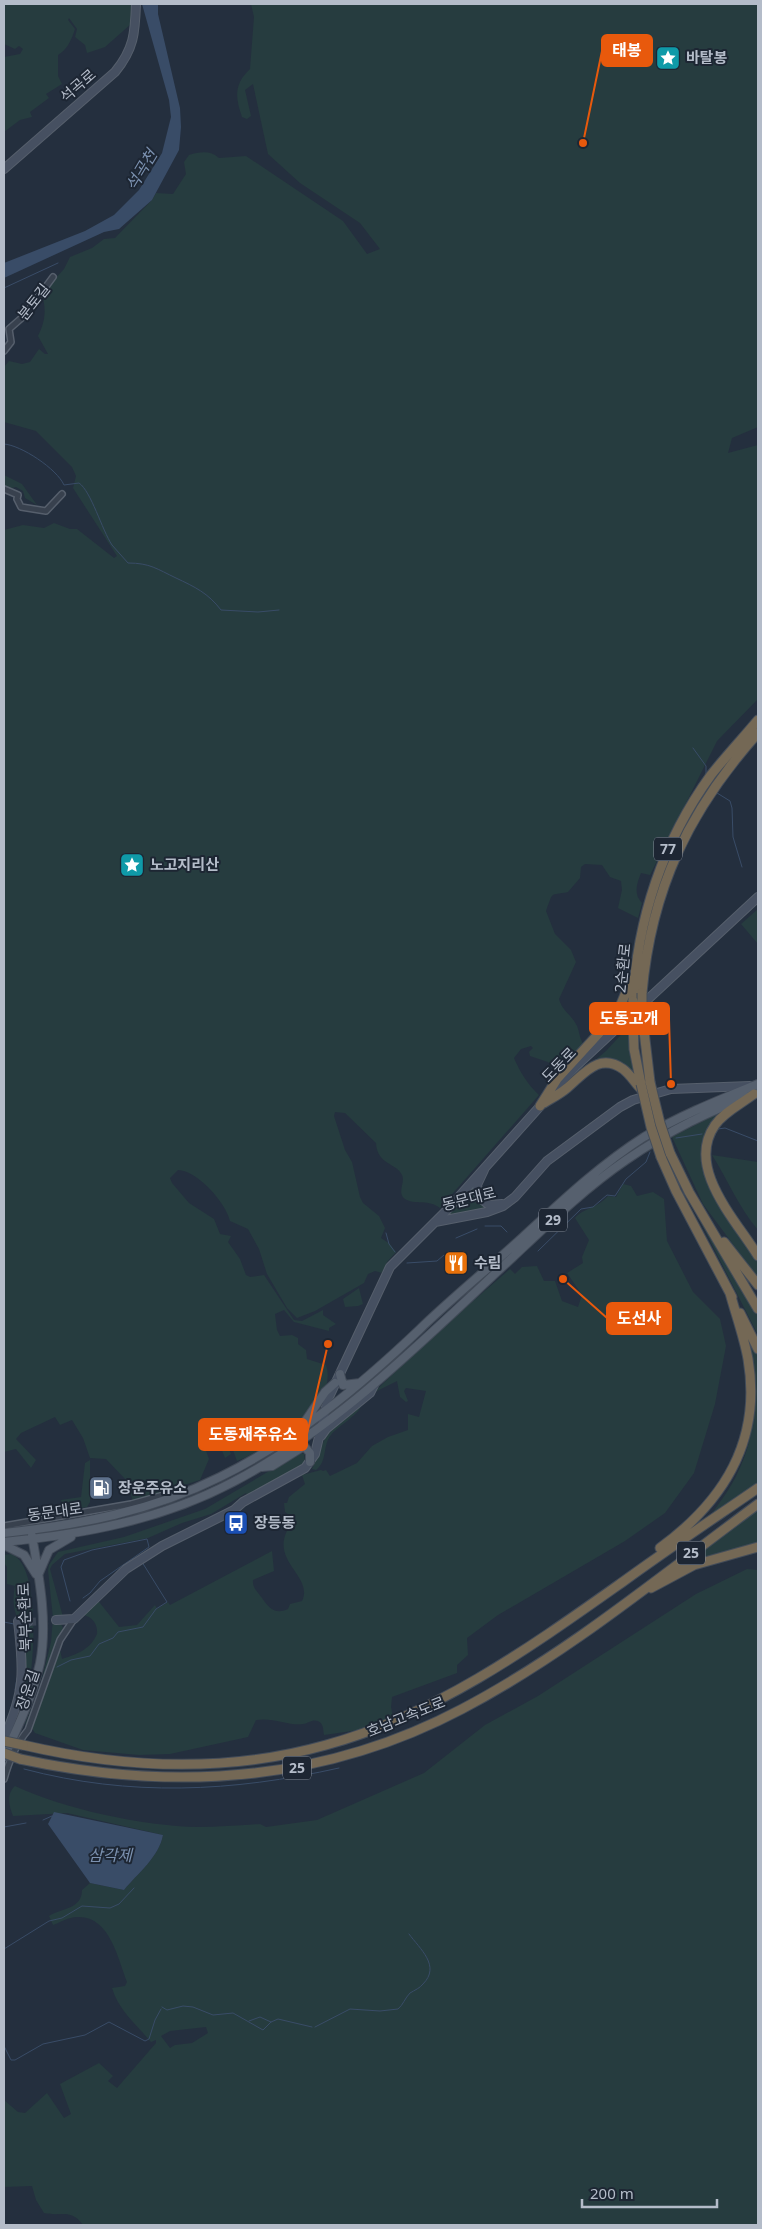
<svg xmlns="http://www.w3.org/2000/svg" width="762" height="2229" viewBox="0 0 762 2229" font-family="'Noto Sans','Noto Sans KR',sans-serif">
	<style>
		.green { fill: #263c3f; fill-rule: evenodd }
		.water { fill: #394c67 }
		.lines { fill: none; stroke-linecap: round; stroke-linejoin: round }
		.stream { stroke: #394c67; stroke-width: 1 }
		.secondary-tunnel { stroke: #3a4453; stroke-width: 8; stroke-dasharray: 8 4; stroke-linecap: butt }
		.street-casing { stroke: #565f6c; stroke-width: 8 }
		.secondary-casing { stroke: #565f6c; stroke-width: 10 }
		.primary-casing { stroke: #414a57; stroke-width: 10 }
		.highway-casing { stroke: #434c59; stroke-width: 11 }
		.street { stroke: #38414e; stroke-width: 5 }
		.secondary { stroke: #465061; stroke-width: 8 }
		.primary { stroke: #56606e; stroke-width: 8 }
		.highway { stroke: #746855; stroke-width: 9 }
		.highway-bridge-casing { stroke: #434c59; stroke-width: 11; stroke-linecap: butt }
		.highway-bridge { stroke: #746855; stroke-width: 9 }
		.labels { text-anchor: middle; stroke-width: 4; stroke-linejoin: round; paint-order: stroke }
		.shield { fill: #1d2633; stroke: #878f9c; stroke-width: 1 }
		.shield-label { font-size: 14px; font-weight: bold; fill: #b4bcc9 }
		.poi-label { font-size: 15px; font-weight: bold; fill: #b4bcc9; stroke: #1d2633; text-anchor: start }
		.street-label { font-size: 15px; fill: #b4bcc9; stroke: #1d2633 }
		.water-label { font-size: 16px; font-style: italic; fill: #7c92b1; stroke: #1d2633 }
		.leader { fill: none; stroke: #e8590c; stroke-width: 2 }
		.callout-dot { fill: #e8590c; stroke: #1d2633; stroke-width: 2 }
		.callout { fill: #e8590c; stroke: #e8590c; stroke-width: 2 }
		.callout-label { font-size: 16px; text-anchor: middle; font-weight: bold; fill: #fff }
	</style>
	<rect width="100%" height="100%" fill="#242f3e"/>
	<path class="green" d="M4,4H131V24L105,47L87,53L85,45L75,37L77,29L69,18L68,20L75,29C72,39 67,50 58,55V76L62,84L46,94L49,98L30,112L32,117L20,120L4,132V57L20,54L23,49L19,46L15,49L4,44Z
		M251,4H758V427L732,438L728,453L758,445V699L717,741L650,875L641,873C637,883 633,894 642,903L638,918L618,908L622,890L621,881L610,877L602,865L585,864L581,867L580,878L568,892C549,896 554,890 546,911L555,934L571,950L576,962L559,999C562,1011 572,1015 577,1026C580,1033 579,1038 584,1045L557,1073L548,1062L530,1056L529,1052L533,1048L531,1046L521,1049L514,1058C520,1072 528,1085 539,1095L440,1208C428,1199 418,1205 407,1200C395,1194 406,1183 402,1175C397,1163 377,1165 376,1143L345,1113L335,1112L334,1116L345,1150L352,1162L360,1197L363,1203L379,1216L385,1228L381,1238L390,1244L396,1252L387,1262L382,1273L375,1271L368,1274L364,1283L315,1311L297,1318L287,1308L267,1274L259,1249L248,1229L230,1221C226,1203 197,1170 178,1170L170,1178L172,1183L189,1203L214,1219L220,1234L231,1236L228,1242L240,1259L246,1275L250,1277L264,1275L294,1320L302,1321L323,1310V1315L336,1324L329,1328V1331L294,1322L284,1310L275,1314L277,1330L280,1336L292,1335L298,1338V1344L306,1350L307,1359L326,1365C340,1406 267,1449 237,1461L231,1445L236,1436L233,1435L227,1444L231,1454L225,1458L218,1441L204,1445L209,1459L200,1480L133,1501L126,1480L106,1459L90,1458L83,1438L72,1420L60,1425L55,1417L21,1433L16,1439L36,1460L31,1468L16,1449L4,1452V530L23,525L44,528L54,523L70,529H77L114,558L117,556L73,488L76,476L72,467L36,431L4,422V367L9,361L22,364L30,362L39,349L45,354H48L38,336C46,320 46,309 42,293L64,269L70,257L92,248L104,239L115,238L152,200L156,193L173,194L186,174L184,162L189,155C200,152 210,150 219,158L246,156L343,221L367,254L380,249L360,223L300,183L268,154L253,84L245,90L251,116L247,119L242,117C235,97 234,84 250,69L254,17Z
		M4,475L22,484L37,505L25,498L23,491L16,487L6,489L4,487Z
		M758,909V944L741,924Z
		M630,1025L635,1075L619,1065L587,1067L606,1051Z
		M724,1110L711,1122L703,1143L705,1167L758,1259V1278L703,1204L672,1137Z
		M712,1155L758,1162V1230C739,1208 728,1180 712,1155Z
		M623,1184L631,1186L637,1196L653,1192L664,1199L667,1241L693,1292L720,1319L726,1346L715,1404L694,1473L665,1513L625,1541L498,1615L467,1638L468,1655L457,1665V1673L392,1697L391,1707L393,1717L359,1730L324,1735C323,1730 324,1724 318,1721C312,1719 309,1723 303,1724C289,1726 273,1717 256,1720L248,1737L170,1754L139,1755L83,1750L35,1733L31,1727L59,1645L62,1659C77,1654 90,1650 97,1634C98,1624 92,1616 82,1615L96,1598L119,1627L137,1625L155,1605L157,1609L168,1602L170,1605L272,1551L274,1571L253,1580C252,1588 258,1592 262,1598C269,1608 275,1615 288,1609L290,1604L302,1601C315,1574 261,1559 295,1519L285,1512L284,1503H287L289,1497L305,1484L302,1475L321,1470L323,1471L326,1470L330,1476L357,1463L372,1446L388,1437L408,1430V1414L419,1417L426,1391L406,1388L404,1391L408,1401L406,1402L400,1397L397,1381L373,1393L443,1327L510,1269L515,1274L522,1267L537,1266L544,1281H555L562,1301L578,1307L582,1295L567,1273L583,1263L582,1257L589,1240L575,1218C585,1207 596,1209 608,1196L616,1197Z
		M474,1185L476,1198L487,1209L448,1217L447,1215Z
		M699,1219L758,1312V1335Z
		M359,1288L363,1304L358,1306L345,1307L343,1299Z
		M746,1331L758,1354V1482L709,1518C719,1503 731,1488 738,1472C760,1427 757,1378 746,1331Z
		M362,1403C361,1414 339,1425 331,1435C322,1446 328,1461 316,1470L312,1469L328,1431Z
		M300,1453L304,1454L305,1461L299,1467L248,1496L246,1493L211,1514L182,1523L148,1538L65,1554L52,1565L50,1569L63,1617L55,1623L61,1624L64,1630L28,1725L25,1724L39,1691L51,1642L53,1618L48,1570L49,1565L58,1552L124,1537L205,1509Z
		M90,1460V1502L87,1507L65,1511L61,1500L81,1497L85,1463Z
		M758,1510V1544L669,1575Z
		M11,1554C39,1564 34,1647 31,1672C29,1683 23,1694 19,1705L23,1625C13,1616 12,1599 15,1586L7,1584V1567L4,1563V1555Z
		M747,1569L758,1570V2225H83C71,2208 60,2217 44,2213L36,2200L32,2186L4,2187V2100L18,2112L25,2113L47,2093L64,2118L71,2114L60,2084L99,2063L113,2076L108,2081L117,2088L156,2043V2040L151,2042C136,2024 119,2011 112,1988L125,1986L127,1982C118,1959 110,1917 79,1917C70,1916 61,1922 53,1925L49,1916C62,1908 82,1909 82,1890L90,1883L124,1890C138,1873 159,1857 163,1835L67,1813L13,1816C9,1806 6,1794 15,1786C64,1809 143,1826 198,1827C218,1827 239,1825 260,1824L266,1827L317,1820L424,1773L485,1725L538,1696L696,1594ZM206,2027L208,2033L192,2043L175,2045L170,2048L161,2036L170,2031Z"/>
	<path class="water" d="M142,4H158V14L180,108L181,127L179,150L152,200L119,229L104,232L4,278V263L85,231L114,215L139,190L162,153L171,117L169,100Z
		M54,1812L163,1835C159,1857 138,1873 124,1890L90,1883L48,1824Z"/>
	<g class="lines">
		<path class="stream" d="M4,288L58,263
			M4,444C21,445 57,469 64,485L79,483C91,491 102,530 112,545C117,551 123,557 128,563C150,563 157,569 176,578C195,587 208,593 221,610L258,612L279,610
			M693,748L706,766V774
			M717,793L730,801L732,808L733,837L742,867
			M718,1129L725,1128L758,1141
			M676,1138L702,1134
			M485,1226H501L507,1232
			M386,1233L389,1244L395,1252
			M456,1238L477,1229
			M538,1251L581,1209L593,1207L607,1195L615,1196L626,1179L646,1162L650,1152
			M407,1263L437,1261L444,1255
			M70,1601L61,1567L64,1560L92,1550L147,1539L149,1547L100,1581L90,1593L83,1598
			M4,1622L14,1624L16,1632
			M17,1653L18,1672
			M57,1667L71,1660L90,1656L99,1644L113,1638L118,1632L143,1627L156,1609L167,1602L142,1562
			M15,1690L17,1678
			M24,1769C130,1797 232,1792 339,1768
			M43,1820L52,1816
			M4,1827L26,1823
			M4,1949L49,1921L62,1918L82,1906L110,1908L119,1904L134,1888
			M162,2007L167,2010L183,2006L193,2007L213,2015L233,2013L263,2030L271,2022L278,2019L312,2027
			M249,2021L260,2017L271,2022
			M315,2027L350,2009L380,2011L398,2009C403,2005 405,1998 410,1993C415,1990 420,1988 423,1984C441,1966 420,1949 409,1934
			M4,2046L11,2060H15L43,2044L85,2035L109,2022L145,2041L149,2039L155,2020L161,2009"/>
		<path class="secondary-tunnel" d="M28,1622L56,1620"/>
		<defs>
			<path id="street" d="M4,351L11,342L9,329L25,315L53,277
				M4,489L18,495L17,499L21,507L46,511L62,494
				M4,1526L131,1504L182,1490
				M4,1779C9,1761 16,1744 28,1730L60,1640L74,1619"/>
			<path id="secondary" d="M4,169L115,72C134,49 135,33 136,4
				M552,1092L576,1066L758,897
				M484,1170L477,1185L479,1197L489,1205L502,1204
				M435,1222L487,1212L503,1206L515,1197L547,1161L620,1107L633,1100L671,1089L750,1086
				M321,1436L326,1429L370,1393L375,1383
				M56,1620L74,1619L126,1569L162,1546L234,1510L243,1502L305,1468L315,1454L328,1399L390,1267L447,1210L543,1103
				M4,1738C25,1691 24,1671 18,1621L28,1622"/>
			<path id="primary" d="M340,1374L343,1385L360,1383
				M302,1426L325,1392L335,1383
				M262,1467L272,1466L304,1446L310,1453V1462
				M4,1533C79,1525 152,1511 220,1477C295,1440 359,1387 419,1330C452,1298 488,1269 523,1237C561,1202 600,1165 644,1137C681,1115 719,1100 758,1084
				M4,1542C84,1534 161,1520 233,1482C339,1427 426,1337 513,1257C549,1223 585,1188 626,1160C670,1130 709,1111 758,1093
				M4,1545L24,1555L36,1574
				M39,1573L49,1550L71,1537
				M4,1757C18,1727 33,1695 40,1663C48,1623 39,1576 32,1536"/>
			<path id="highway" d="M642,993C651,889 689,810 758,733
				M633,1001C637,920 663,841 711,775C726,756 743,738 758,720
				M642,1014L650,1082
				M633,1022L634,1049L641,1084
				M754,1094C741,1104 724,1112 715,1125C685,1168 736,1220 758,1256
				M544,1103C552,1098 560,1094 567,1088C584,1074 599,1052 623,1069C630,1074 635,1083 641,1089
				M540,1106L557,1079L612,1019L619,1009L631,980
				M670,1153L689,1192L758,1309
				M661,1157L676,1191L732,1297
				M724,1242L758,1285
				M740,1313L758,1349
				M660,1548C724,1501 762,1441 748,1359C744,1337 736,1315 730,1293
				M651,1588L694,1565L758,1547
				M23,1745C122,1768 227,1773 326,1745C436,1715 532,1646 624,1581C668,1549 713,1519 758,1488
				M20,1759C173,1792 322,1783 462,1709C567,1654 663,1574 758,1504"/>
		</defs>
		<use href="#street" class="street-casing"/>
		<use href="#secondary" class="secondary-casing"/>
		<use href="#primary" class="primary-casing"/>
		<use href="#highway" class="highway-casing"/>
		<use href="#street" class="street"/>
		<use href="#secondary" class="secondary"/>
		<use href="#primary" class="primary"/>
		<use href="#highway" class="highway"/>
		<defs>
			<path id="highway-bridge" d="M642,993V1014
				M633,1022V1001
				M650,1082L660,1123L670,1153
				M641,1084L651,1127L661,1157
				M4,1741L23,1745
				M4,1753L20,1759"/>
		</defs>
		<use href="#highway-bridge" class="highway-bridge-casing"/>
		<use href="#highway-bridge" class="highway-bridge"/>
	</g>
	<defs>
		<symbol id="sight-square" viewBox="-11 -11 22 22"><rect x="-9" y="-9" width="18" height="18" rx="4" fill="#0f9aa8" stroke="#1d2633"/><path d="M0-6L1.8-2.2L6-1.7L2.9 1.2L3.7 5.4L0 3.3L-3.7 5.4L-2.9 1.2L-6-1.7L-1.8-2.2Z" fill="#fff"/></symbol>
		<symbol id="restaurant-square" viewBox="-11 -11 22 22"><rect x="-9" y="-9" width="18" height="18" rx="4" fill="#e8710a" stroke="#1d2633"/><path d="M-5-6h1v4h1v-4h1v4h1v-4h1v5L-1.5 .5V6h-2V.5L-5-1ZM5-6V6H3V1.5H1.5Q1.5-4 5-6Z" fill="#fff"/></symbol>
		<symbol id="fuel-square" viewBox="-11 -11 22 22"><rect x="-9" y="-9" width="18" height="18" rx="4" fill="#5c6f8a" stroke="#1d2633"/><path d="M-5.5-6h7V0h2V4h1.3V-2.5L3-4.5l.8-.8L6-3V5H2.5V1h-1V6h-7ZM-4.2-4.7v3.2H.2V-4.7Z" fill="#fff"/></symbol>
		<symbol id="bus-square" viewBox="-11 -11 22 22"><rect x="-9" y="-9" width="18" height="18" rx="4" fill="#1a4fb4" stroke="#1d2633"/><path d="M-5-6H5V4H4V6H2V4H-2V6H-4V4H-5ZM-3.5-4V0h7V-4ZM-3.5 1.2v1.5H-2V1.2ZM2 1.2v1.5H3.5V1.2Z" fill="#fff"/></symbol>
	</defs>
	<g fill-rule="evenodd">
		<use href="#sight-square" x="654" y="44" width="28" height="28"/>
		<use href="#sight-square" x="118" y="851" width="28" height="28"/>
		<use href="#restaurant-square" x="442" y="1249" width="28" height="28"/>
		<use href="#fuel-square" x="87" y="1474" width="28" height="28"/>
		<use href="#bus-square" x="222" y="1509" width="28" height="28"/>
	</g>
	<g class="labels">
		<g class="shield">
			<rect x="654" y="837.5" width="28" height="23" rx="4"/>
			<rect x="539" y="1208.5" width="28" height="23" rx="4"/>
			<rect x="677" y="1541.5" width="28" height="23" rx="4"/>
			<rect x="283" y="1756.5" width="28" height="23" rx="4"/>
		</g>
		<g class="shield-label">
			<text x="668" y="854">77</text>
			<text x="553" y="1225">29</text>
			<text x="691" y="1558">25</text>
			<text x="297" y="1773">25</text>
		</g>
		<g class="poi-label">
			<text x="686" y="63">바탈봉</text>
			<text x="150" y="870">노고지리산</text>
			<text x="474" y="1268">수림</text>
			<text x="118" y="1493">장운주유소</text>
			<text x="254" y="1528">장등동</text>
		</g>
		<g class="street-label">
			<text transform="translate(78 86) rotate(-41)" y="5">석곡로</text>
			<text transform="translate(34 302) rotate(-52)" y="5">분토길</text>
			<text transform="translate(623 968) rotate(-84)" y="5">2순환로</text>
			<text transform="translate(559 1065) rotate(-46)" y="5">도동로</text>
			<text transform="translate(469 1199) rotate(-14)" y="5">동문대로</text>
			<text transform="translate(55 1512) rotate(-8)" y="5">동문대로</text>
			<text transform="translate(25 1617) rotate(-92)" y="5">북부순환로</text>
			<text transform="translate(28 1690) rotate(-71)" y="5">장운길</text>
			<text transform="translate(406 1717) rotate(-22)" y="5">호남고속도로</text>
		</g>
		<g class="water-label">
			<text transform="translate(141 170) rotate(-59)" y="6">석곡천</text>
			<text x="110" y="1861">삼각제</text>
		</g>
	</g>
	<path class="leader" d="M583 143L602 51M671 1084L669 1019M563 1279L607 1318M328 1344L307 1434"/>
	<g class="callout-dot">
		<circle cx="583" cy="143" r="5"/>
		<circle cx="671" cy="1084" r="5"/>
		<circle cx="563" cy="1279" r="5"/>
		<circle cx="328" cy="1344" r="5"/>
	</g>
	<g class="callout">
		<rect x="602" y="35" width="50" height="31" rx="5"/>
		<rect x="590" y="1003" width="79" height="31" rx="5"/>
		<rect x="607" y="1303" width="64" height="31" rx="5"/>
		<rect x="199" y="1419" width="108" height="31" rx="5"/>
	</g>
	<g class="callout-label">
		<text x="627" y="56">태봉</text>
		<text x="629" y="1024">도동고개</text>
		<text x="639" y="1324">도선사</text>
		<text x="253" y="1440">도동재주유소</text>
	</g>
	<rect width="762" height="2229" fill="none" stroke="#b4bcc9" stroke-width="10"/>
	<path d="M582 2199v8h135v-8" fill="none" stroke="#b4bcc9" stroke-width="2.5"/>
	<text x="590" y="2199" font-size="15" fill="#b4bcc9" stroke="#1d2633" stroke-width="4" paint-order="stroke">200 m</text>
</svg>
